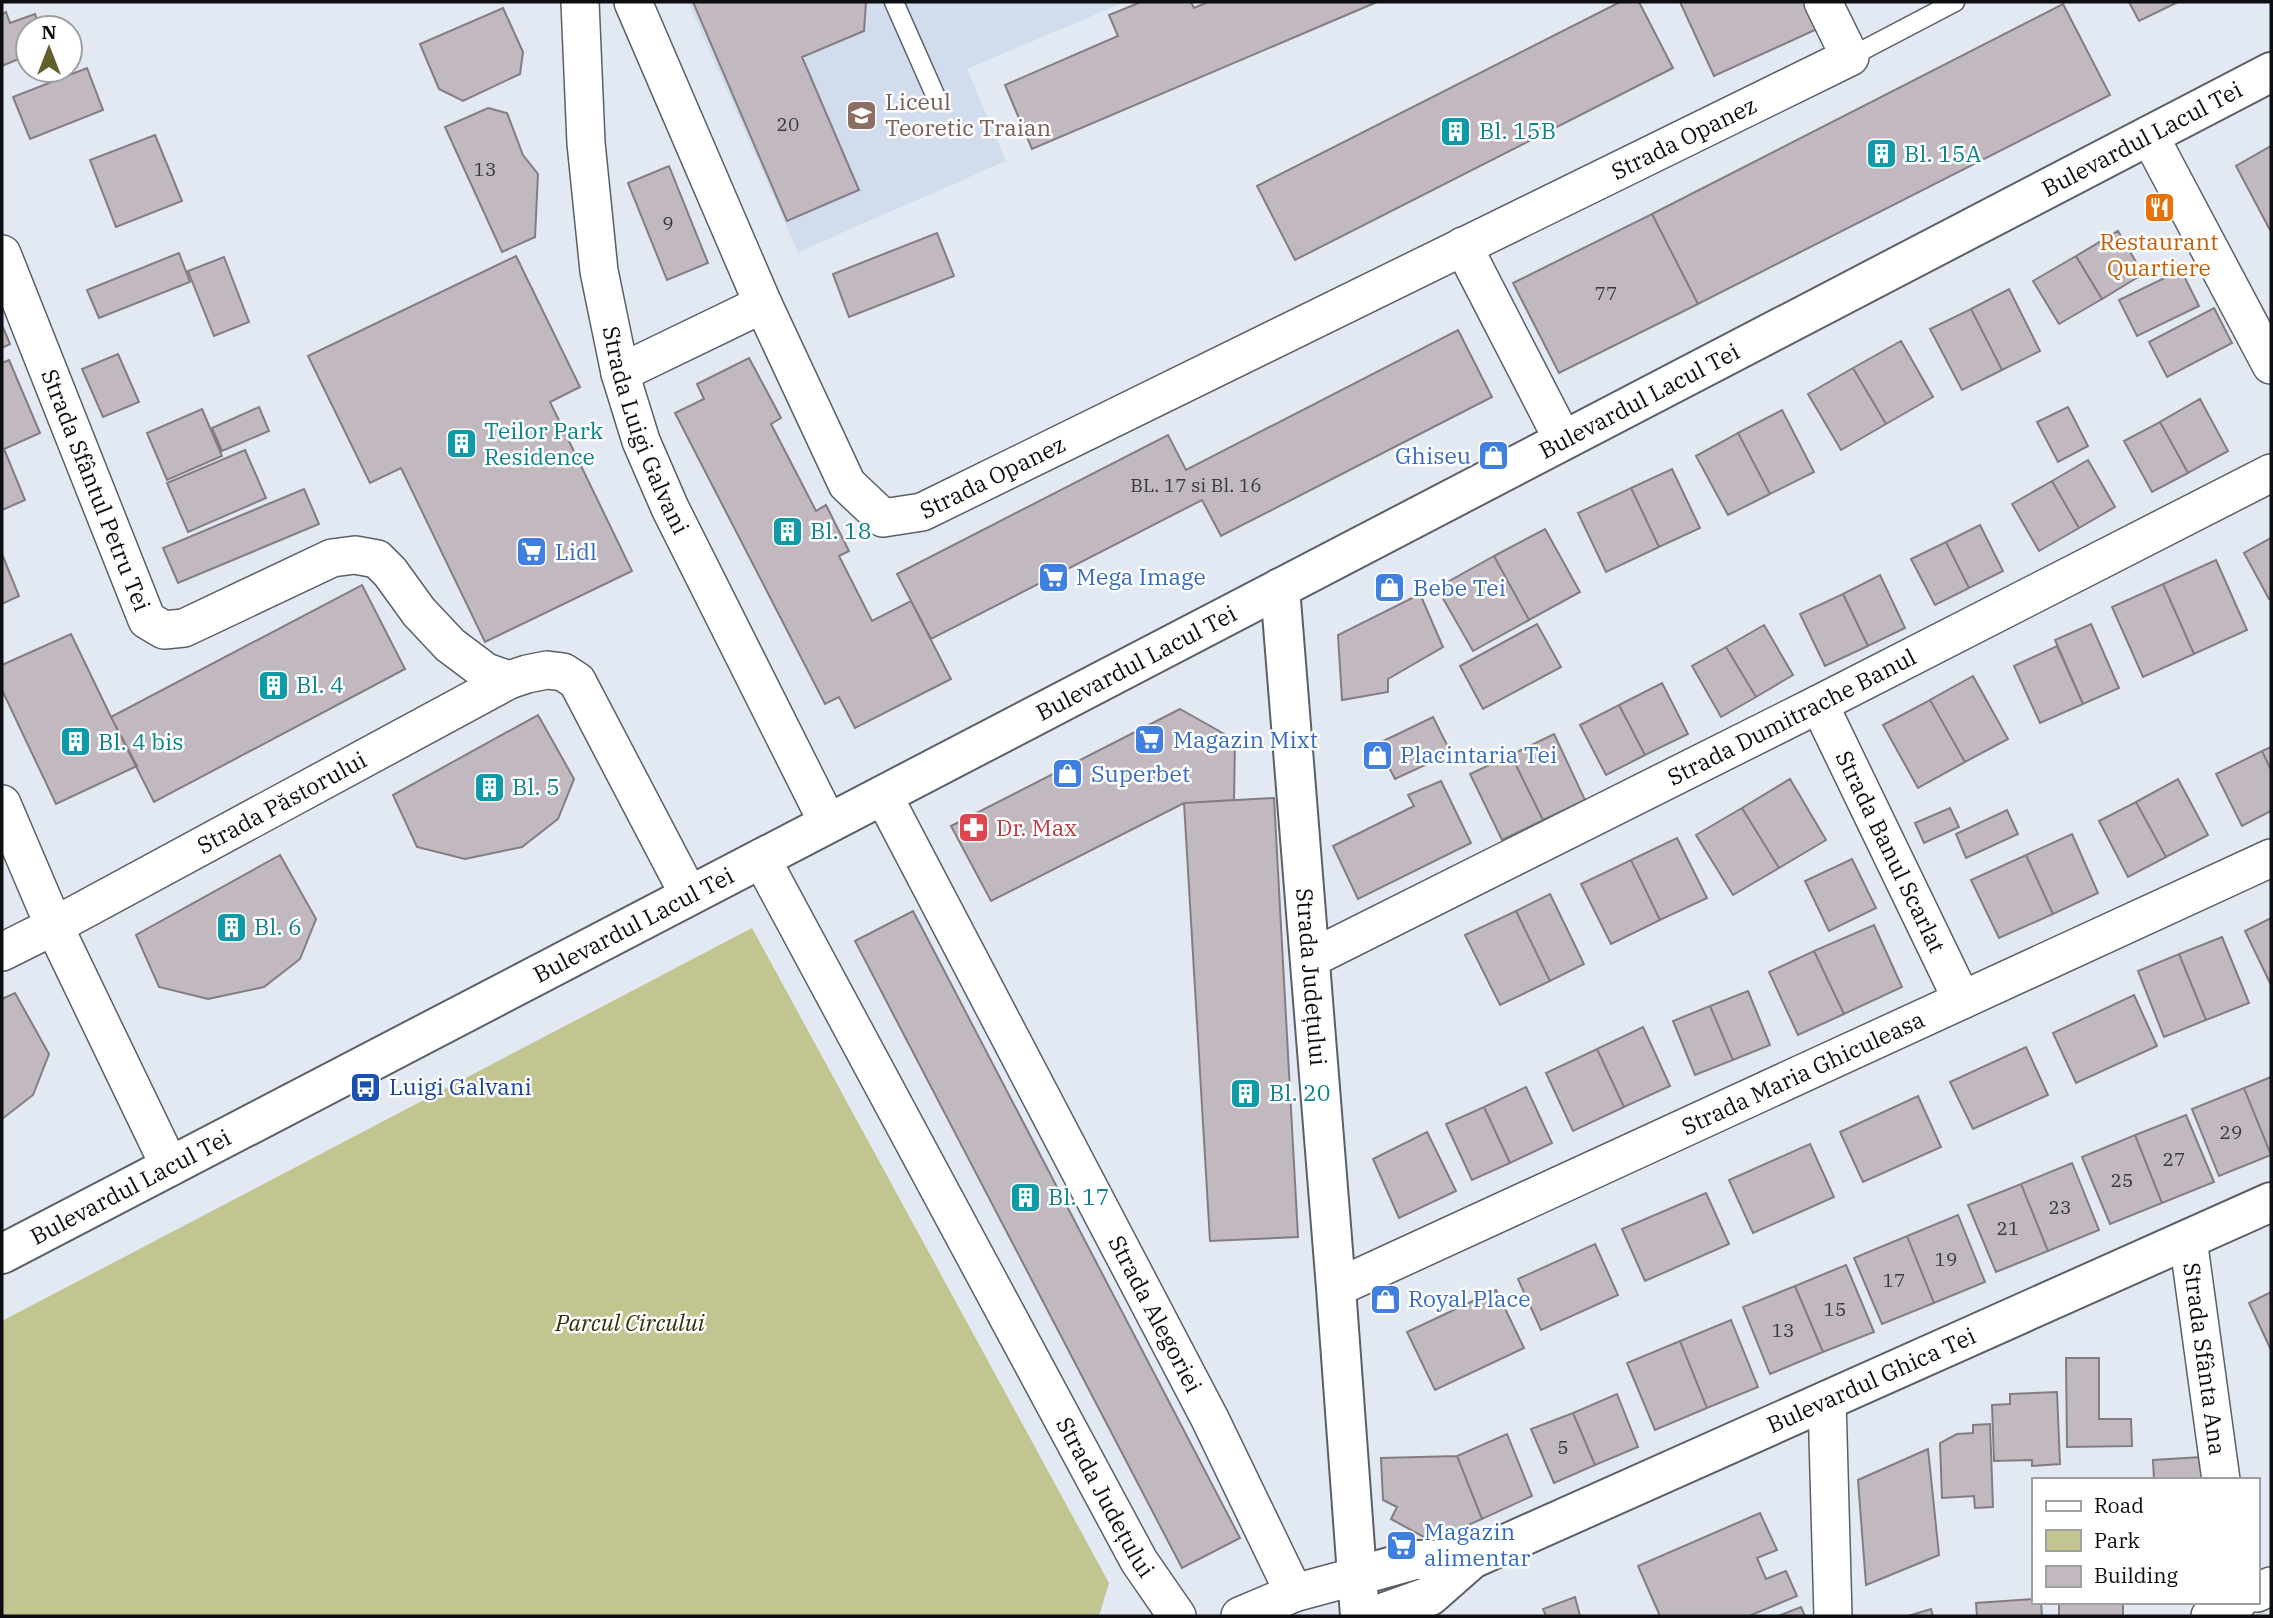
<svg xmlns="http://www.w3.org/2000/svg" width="2273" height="1618" viewBox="0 0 2273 1618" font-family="'IBM Plex Serif',serif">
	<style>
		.built { fill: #d1ddec }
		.green { fill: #c2c590 }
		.building { fill: #c1b8c0; stroke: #847c83; stroke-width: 2 }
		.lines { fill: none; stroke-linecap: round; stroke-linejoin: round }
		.lane-casing { stroke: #5a6068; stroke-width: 21 }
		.street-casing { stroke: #5a6068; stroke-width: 40 }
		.secondary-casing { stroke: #5a6068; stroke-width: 42 }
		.lane { stroke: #fff; stroke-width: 18 }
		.street { stroke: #fff; stroke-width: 37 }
		.secondary { stroke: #fff; stroke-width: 38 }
		.labels { text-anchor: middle; stroke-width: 5; stroke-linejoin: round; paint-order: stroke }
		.number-label { font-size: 19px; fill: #39383d }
		.education-label { font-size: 23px; fill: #785e54; stroke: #fff; text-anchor: start }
		.culture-label { font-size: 23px; fill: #0d838f; stroke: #fff; text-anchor: start }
		.street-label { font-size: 23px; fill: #0c0e11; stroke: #fff }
		.food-label { font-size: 23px; fill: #c56008; stroke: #fff }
		.shop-label { font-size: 23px; fill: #366cbe; stroke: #fff; text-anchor: start }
		.health-label { font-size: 23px; fill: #be3a42; stroke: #fff; text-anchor: start }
		.transit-label { font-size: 23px; fill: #164399; stroke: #fff; text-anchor: start }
		.park-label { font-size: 23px; font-style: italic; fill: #32330b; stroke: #fff }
	</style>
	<rect width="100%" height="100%" fill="#e2e9f3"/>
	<path class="built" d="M688,2H1125L967,69L1006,161L798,252Z"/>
	<path class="green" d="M752,928L1109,1583L1099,1616H2V1321Z"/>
	<path class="building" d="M693,2H866L864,31L802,57L859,190L787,221Z
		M1141,2H1191L1194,8L1208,2H1377L1032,149L1005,85L1118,36L1109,15Z
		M1620,2H1639L1673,68L1295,260L1257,186Z
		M1680,2H1805L1817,29L1714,76Z
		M2129,2H2178L2139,21Z
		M2063,4L2110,95L1698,304L1652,214Z
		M503,8L523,52L520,74L463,101L439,89L420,44Z
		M6,12L10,23L35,14L40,28H28V55L2,66V14Z
		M87,68L103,110L30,139L13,97Z
		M488,108L507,113L523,155L538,174L535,237L502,252L445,127Z
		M155,135L182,201L116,227L90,160Z
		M2271,146V229L2270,230L2236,166Z
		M669,166L708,263L667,280L628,183Z
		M1652,214L1698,304L1559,373L1513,283Z
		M2118,231L2143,274L2102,299L2076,256Z
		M937,233L954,276L849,317L833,274Z
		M179,253L190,282L99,318L87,290Z
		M516,256L580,387L550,402L632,571L485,642L401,468L370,483L308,356Z
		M2076,256L2102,299L2059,324L2033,281Z
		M224,257L249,322L214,336L188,271Z
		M2181,270L2199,306L2137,336L2119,300Z
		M2009,289L2040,351L2002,370L1971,309Z
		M2214,308L2232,343L2167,377L2149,342Z
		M1971,309L2002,370L1962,390L1930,329Z
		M2,325L10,344L2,348Z
		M1458,330L1492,397L1221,536L1202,500L931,639L897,574L1168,435L1186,470Z
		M1901,341L1933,397L1886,424L1853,368Z
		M118,354L139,402L103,417L82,369Z
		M749,358L781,418L771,424L816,511L826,505L849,551L839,556L872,621L911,601L951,679L855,728L839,697L825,704L675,413L704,399L697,384Z
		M9,360L40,433L4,449L25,500L2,510V363Z
		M1853,368L1886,424L1841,450L1808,394Z
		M2200,399L2228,451L2188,473L2160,422Z
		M259,407L269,431L222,451L212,428Z
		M2068,407L2088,446L2058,462L2037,422Z
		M202,409L222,456L167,480L147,433Z
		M1782,410L1814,472L1770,494L1738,433Z
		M2160,422L2188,473L2152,492L2124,441Z
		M1738,433L1770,494L1728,515L1696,456Z
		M245,450L266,498L188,532L167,483Z
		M2088,460L2115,507L2079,528L2052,481Z
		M1672,469L1700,528L1659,547L1631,488Z
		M2052,481L2079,528L2039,551L2012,504Z
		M1631,488L1659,547L1606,572L1578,513Z
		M304,489L319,524L178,583L163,548Z
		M1980,525L2003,571L1969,588L1946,542Z
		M1545,529L1580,592L1529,620L1494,556Z
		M2271,538V598L2269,599L2244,553Z
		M1946,542L1969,588L1935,605L1911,559Z
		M2,554L19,596L2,604Z
		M1494,556L1529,620L1473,651L1437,588Z
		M2216,560L2247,630L2194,654L2163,584Z
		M1880,575L1905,628L1868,646L1843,594Z
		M2163,584L2194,654L2143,677L2112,607Z
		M362,585L405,669L154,802L111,717Z
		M1420,594L1443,647L1388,679V692L1342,700L1338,635Z
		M1843,594L1868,646L1825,666L1800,614Z
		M1537,624L1561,667L1483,709L1460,666Z
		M2091,624L2119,688L2083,704L2055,640Z
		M1764,625L1793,675L1756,697L1726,647Z
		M71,634L111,717L137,766L56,804L2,690V665Z
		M2057,646L2083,704L2040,723L2014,666Z
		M1726,647L1756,697L1721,717L1692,666Z
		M1973,676L2008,739L1965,762L1930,700Z
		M1662,683L1688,734L1645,755L1619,705Z
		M1930,700L1965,762L1918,788L1883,725Z
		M1619,705L1645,755L1606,775L1580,725Z
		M1180,709L1235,740L1234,800L1184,803L991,901L951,826Z
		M538,715L574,779L558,819L522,847L465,859L417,847L393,795Z
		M1433,717L1451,753L1395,779L1377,744Z
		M1554,734L1585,800L1543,820L1511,755Z
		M2271,747V770L2262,751Z
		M2262,751L2271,770V811L2242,826L2216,774Z
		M1511,755L1543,820L1502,840L1470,774Z
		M1790,779L1826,840L1779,868L1742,808Z
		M2178,779L2208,835L2166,857L2136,802Z
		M1441,781L1471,843L1358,899L1333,846L1414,806L1408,795Z
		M1274,798L1298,1237L1210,1241L1184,803Z
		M2136,802L2166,857L2128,877L2099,821Z
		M1742,808L1779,868L1733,895L1696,835Z
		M1950,808L1959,827L1924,843L1915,823Z
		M2007,810L2018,834L1966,858L1956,834Z
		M2072,834L2098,893L2053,914L2026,855Z
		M1677,838L1707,898L1660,920L1631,860Z
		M280,855L316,919L300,959L264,987L208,999L159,987L136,935Z
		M2026,855L2053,914L1999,938L1971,880Z
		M1852,859L1876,908L1829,931L1805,881Z
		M1631,860L1660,920L1611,944L1581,884Z
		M1550,894L1584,964L1550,981L1516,911Z
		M913,911L1240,1538L1182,1568L855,941Z
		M1516,911L1550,981L1500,1005L1465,935Z
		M2271,918V985L2245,931Z
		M1874,925L1902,987L1844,1014L1814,951Z
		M2222,937L2249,1003L2206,1020L2179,954Z
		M1814,951L1844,1014L1798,1035L1769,972Z
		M2179,954L2206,1020L2164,1037L2138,971Z
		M1748,991L1770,1045L1733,1060L1710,1006Z
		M15,993L49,1054L33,1095L2,1119V999Z
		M2134,995L2157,1046L2076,1083L2053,1033Z
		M1710,1006L1733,1060L1695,1075L1673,1021Z
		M1643,1027L1670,1086L1624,1107L1597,1049Z
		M2026,1047L2048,1095L1973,1129L1950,1082Z
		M1597,1049L1624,1107L1573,1131L1546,1073Z
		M2271,1077V1155L2244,1088Z
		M1526,1087L1552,1143L1510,1163L1484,1107Z
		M2244,1088L2271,1155L2219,1176L2192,1109Z
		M1918,1096L1941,1147L1863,1182L1840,1132Z
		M1484,1107L1510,1163L1472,1180L1446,1124Z
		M2186,1115L2214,1182L2162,1203L2135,1135Z
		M1427,1132L1456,1191L1399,1218L1373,1159Z
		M2135,1135L2162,1203L2110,1224L2082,1157Z
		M1810,1144L1834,1197L1753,1233L1729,1180Z
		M2072,1163L2099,1230L2048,1251L2021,1184Z
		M2021,1184L2048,1251L1996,1272L1968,1205Z
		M1706,1193L1729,1244L1645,1281L1622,1229Z
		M1958,1215L1985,1282L1934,1303L1907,1236Z
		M1907,1236L1934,1303L1882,1324L1854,1258Z
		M1595,1244L1618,1295L1541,1330L1518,1279Z
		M1846,1265L1874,1332L1823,1352L1795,1286Z
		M1795,1286L1823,1352L1770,1374L1743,1307Z
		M1496,1290L1524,1348L1435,1390L1407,1332Z
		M2271,1292V1350L2249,1303Z
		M1731,1320L1758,1387L1707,1408L1680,1341Z
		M1680,1341L1707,1408L1655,1430L1627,1363Z
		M2066,1358H2099V1419H2131L2132,1446L2067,1447Z
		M2057,1392L2060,1464L2032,1466V1460L1994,1461L1992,1405L2010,1404V1394Z
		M1617,1394L1638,1447L1595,1465L1573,1413Z
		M1573,1413L1595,1465L1554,1483L1531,1429Z
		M1990,1424L1993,1507L1975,1508L1974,1496L1942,1498L1940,1443L1957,1434L1973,1433V1425Z
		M1507,1434L1532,1496L1482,1519L1457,1456Z
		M1928,1449L1939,1555L1866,1585L1858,1480Z
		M1457,1456L1482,1519L1431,1541L1391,1519L1397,1507L1383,1500L1381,1458Z
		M2201,1457L2202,1480H2154L2153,1460Z
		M1760,1513L1777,1550L1757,1558L1766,1579L1786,1571L1797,1596L1749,1616H1660L1638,1566Z
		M1575,1597L1580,1616H1546L1543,1609Z
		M2033,1599V1602H2041L2042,1616H1977L1976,1603Z
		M2059,1602H2123V1616H2059Z
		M1801,1607L1805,1616H1778Z
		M1931,1609L1933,1616H1908Z"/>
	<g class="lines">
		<defs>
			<path id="lane" d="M894,2L936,97
				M1850,57L1955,2"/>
			<g id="street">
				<path id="s1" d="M580,2L586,143L599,271L620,373L641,441L670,508L828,823"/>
				<path id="s2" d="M633,2L763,304L847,484L883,518L922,512L1850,57L1823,2"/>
				<path d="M2149,135L2271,365"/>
				<path d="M1463,246L1563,440"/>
				<path id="s3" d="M2,254L147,620L164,630L184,628L332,558L355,555L377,559L390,572L419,612L450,645L486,672L509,680L527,674L547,670L563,672L577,681L689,895"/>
				<path d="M620,373L763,304"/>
				<path id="s4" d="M1819,704L1962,1000"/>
				<path id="s5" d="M883,795L1210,1419L1294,1593L1357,1576"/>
				<path d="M2,804L54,926L170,1167"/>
				<path id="s6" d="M761,858L1139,1561L1177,1616"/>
				<path id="s7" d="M2,952L54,926L509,680"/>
				<path id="s8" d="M1310,959L1819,704L2271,473"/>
				<path id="s9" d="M2188,1239L2221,1480"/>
				<path id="s10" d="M1336,1288L2271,858"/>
				<path d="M1827,1400L1833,1616"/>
				<path d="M2257,1593L2271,1586"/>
				<path d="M1240,1616L1294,1593"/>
				<path d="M2210,1616L2238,1602"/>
			</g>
			<g id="secondary">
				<path id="s11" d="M1280,588L1336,1288L1360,1616"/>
				<path id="s12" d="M2,1254L2271,72"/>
				<path d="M1357,1576L1415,1560L1472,1559"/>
				<path id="s13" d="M1374,1616L1430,1596L1472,1559L2271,1202"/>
			</g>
		</defs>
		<use href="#lane" class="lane-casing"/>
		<use href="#street" class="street-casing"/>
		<use href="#secondary" class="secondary-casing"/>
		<use href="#lane" class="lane"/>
		<use href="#street" class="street"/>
		<use href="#secondary" class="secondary"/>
	</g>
	<defs>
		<symbol id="school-square" viewBox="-11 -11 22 22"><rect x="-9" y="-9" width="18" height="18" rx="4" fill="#8d6e63" stroke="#fff"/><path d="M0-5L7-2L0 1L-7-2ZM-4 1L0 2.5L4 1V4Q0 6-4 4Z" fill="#fff"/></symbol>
		<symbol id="building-square" viewBox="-11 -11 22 22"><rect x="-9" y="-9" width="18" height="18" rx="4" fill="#0f9aa8" stroke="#fff"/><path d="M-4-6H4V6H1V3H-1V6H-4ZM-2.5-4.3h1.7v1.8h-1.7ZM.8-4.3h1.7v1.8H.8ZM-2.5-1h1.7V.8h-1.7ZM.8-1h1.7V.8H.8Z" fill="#fff"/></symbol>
		<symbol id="restaurant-square" viewBox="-11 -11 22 22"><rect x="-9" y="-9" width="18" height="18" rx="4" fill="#e8710a" stroke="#fff"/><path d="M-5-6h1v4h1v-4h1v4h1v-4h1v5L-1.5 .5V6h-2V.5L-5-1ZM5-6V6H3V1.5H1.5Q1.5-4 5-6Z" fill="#fff"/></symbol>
		<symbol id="shop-square" viewBox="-11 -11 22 22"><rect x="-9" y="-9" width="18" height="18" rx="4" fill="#3f7fe0" stroke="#fff"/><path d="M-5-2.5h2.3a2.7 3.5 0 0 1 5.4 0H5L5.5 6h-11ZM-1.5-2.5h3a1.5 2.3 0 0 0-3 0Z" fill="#fff"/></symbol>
		<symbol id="supermarket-square" viewBox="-11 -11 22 22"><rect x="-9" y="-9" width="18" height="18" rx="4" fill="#3f7fe0" stroke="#fff"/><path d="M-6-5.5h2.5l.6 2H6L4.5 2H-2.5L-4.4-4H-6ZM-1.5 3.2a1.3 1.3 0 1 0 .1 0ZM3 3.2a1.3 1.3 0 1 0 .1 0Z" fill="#fff"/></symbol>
		<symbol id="pharmacy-square" viewBox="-11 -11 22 22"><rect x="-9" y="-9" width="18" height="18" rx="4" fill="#e0444e" stroke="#fff"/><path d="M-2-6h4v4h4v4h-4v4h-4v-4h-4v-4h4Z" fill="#fff"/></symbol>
		<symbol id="bus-square" viewBox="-11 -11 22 22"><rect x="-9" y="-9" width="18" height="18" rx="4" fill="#1a4fb4" stroke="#fff"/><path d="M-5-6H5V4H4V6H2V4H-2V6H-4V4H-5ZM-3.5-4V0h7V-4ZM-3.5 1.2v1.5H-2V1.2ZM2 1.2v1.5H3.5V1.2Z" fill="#fff"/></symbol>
	</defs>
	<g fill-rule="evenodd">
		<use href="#school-square" x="844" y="98" width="35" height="35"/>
		<use href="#building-square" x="1438" y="114" width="35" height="35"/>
		<use href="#building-square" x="1864" y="136" width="35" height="35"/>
		<use href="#restaurant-square" x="2142" y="190" width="35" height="35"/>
		<use href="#building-square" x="444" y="426" width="35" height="35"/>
		<use href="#shop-square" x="1476" y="438" width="35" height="35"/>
		<use href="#building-square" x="770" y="514" width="35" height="35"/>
		<use href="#supermarket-square" x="514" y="534" width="35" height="35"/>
		<use href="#supermarket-square" x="1036" y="560" width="35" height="35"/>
		<use href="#shop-square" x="1372" y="570" width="35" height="35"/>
		<use href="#building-square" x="256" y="668" width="35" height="35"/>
		<use href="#supermarket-square" x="1132" y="722" width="35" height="35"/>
		<use href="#building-square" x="58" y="724" width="35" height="35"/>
		<use href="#shop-square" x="1360" y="738" width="35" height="35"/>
		<use href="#shop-square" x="1050" y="756" width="35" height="35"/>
		<use href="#building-square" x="472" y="770" width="35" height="35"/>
		<use href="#pharmacy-square" x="956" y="810" width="35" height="35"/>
		<use href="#building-square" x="214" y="910" width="35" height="35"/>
		<use href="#bus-square" x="348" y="1070" width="35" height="35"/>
		<use href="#building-square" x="1228" y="1076" width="35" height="35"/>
		<use href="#building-square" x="1008" y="1180" width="35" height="35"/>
		<use href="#shop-square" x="1368" y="1282" width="35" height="35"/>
		<use href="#supermarket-square" x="1384" y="1528" width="35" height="35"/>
	</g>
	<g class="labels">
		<g class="number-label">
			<text x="788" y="131">20</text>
			<text x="485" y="176">13</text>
			<text x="668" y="230">9</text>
			<text x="1606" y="300">77</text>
			<text x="1196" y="492">BL. 17 si Bl. 16</text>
			<text x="2231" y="1139">29</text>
			<text x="2174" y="1166">27</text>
			<text x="2122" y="1187">25</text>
			<text x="2060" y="1214">23</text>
			<text x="2008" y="1235">21</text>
			<text x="1946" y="1266">19</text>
			<text x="1894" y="1287">17</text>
			<text x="1835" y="1316">15</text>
			<text x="1783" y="1337">13</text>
			<text x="1563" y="1454">5</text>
		</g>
		<g class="education-label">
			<text x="885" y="110">Liceul<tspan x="885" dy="26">Teoretic Traian</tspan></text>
		</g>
		<g class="culture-label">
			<text x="1479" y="139">Bl. 15B</text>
			<text x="1904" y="162">Bl. 15A</text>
			<text x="484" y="439">Teilor Park<tspan x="484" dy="26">Residence</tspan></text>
			<text x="810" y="539">Bl. 18</text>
			<text x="296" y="693">Bl. 4</text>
			<text x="98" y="750">Bl. 4 bis</text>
			<text x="512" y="795">Bl. 5</text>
			<text x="254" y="935">Bl. 6</text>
			<text x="1269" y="1101">Bl. 20</text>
			<text x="1048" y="1205">Bl. 17</text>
		</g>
		<g class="street-label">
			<text dy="8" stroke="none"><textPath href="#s2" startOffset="1465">Strada Opanez</textPath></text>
			<text dy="8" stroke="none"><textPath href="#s12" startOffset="2413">Bulevardul Lacul Tei</textPath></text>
			<text dy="8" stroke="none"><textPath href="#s12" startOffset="1846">Bulevardul Lacul Tei</textPath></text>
			<text dy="8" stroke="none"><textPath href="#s1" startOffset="436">Strada Luigi Galvani</textPath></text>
			<text dy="8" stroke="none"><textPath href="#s2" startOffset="695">Strada Opanez</textPath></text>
			<text dy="8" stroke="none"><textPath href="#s3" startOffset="254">Strada Sfântul Petru Tei</textPath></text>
			<text dy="8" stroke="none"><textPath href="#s12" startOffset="1279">Bulevardul Lacul Tei</textPath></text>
			<text dy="8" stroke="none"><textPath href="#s8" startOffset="539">Strada Dumitrache Banul</textPath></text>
			<text dy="8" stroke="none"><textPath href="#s7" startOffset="317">Strada Păstorului</textPath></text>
			<text dy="8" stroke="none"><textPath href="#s4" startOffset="164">Strada Banul Scarlat</textPath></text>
			<text dy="8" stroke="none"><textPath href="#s12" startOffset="712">Bulevardul Lacul Tei</textPath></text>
			<text dy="8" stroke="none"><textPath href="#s11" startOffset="390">Strada Județului</textPath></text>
			<text dy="8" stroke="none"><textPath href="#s10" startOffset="514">Strada Maria Ghiculeasa</textPath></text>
			<text dy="8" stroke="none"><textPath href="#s12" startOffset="145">Bulevardul Lacul Tei</textPath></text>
			<text dy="8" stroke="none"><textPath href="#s5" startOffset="586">Strada Alegoriei</textPath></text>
			<text dy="8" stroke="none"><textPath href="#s9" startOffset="121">Strada Sfânta Ana</textPath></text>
			<text dy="8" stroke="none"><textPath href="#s13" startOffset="553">Bulevardul Ghica Tei</textPath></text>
			<text dy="8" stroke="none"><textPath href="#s6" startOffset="726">Strada Județului</textPath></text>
		</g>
		<g class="food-label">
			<text x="2159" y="250">Restaurant<tspan x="2159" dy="26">Quartiere</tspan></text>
		</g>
		<g class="shop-label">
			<text x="1471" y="464" text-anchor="end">Ghiseu</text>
			<text x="555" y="560">Lidl</text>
			<text x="1076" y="585">Mega Image</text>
			<text x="1413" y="596">Bebe Tei</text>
			<text x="1173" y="748">Magazin Mixt</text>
			<text x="1400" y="763">Placintaria Tei</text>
			<text x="1091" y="782">Superbet</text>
			<text x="1408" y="1307">Royal Place</text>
			<text x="1424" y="1540">Magazin<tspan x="1424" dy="26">alimentar</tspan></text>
		</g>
		<g class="health-label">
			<text x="996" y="836">Dr. Max</text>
		</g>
		<g class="transit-label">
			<text x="389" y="1095">Luigi Galvani</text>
		</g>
		<g class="park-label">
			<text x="630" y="1331">Parcul Circului</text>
		</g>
	</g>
	<rect width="2273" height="1618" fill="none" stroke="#0c0e11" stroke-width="7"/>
	<rect x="2032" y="1478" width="228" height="126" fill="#ffffff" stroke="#9e9fa0" stroke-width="2"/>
	<rect x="2046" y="1501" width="35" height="10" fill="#ffffff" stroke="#9e9fa0" stroke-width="2"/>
	<text x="2094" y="1513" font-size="21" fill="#0c0e11">Road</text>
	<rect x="2046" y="1530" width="35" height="21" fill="#c2c590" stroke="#9e9fa0" stroke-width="2"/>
	<text x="2094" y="1548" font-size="21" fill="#0c0e11">Park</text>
	<rect x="2046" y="1566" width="35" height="21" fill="#c1b8c0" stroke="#9e9fa0" stroke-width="2"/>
	<text x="2094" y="1583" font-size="21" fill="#0c0e11">Building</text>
	<g transform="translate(49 49)"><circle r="33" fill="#ffffff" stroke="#9e9fa0" stroke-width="2"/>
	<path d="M0-5L12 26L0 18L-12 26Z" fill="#61602d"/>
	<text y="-10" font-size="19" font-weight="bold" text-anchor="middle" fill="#0c0e11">N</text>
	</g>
</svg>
